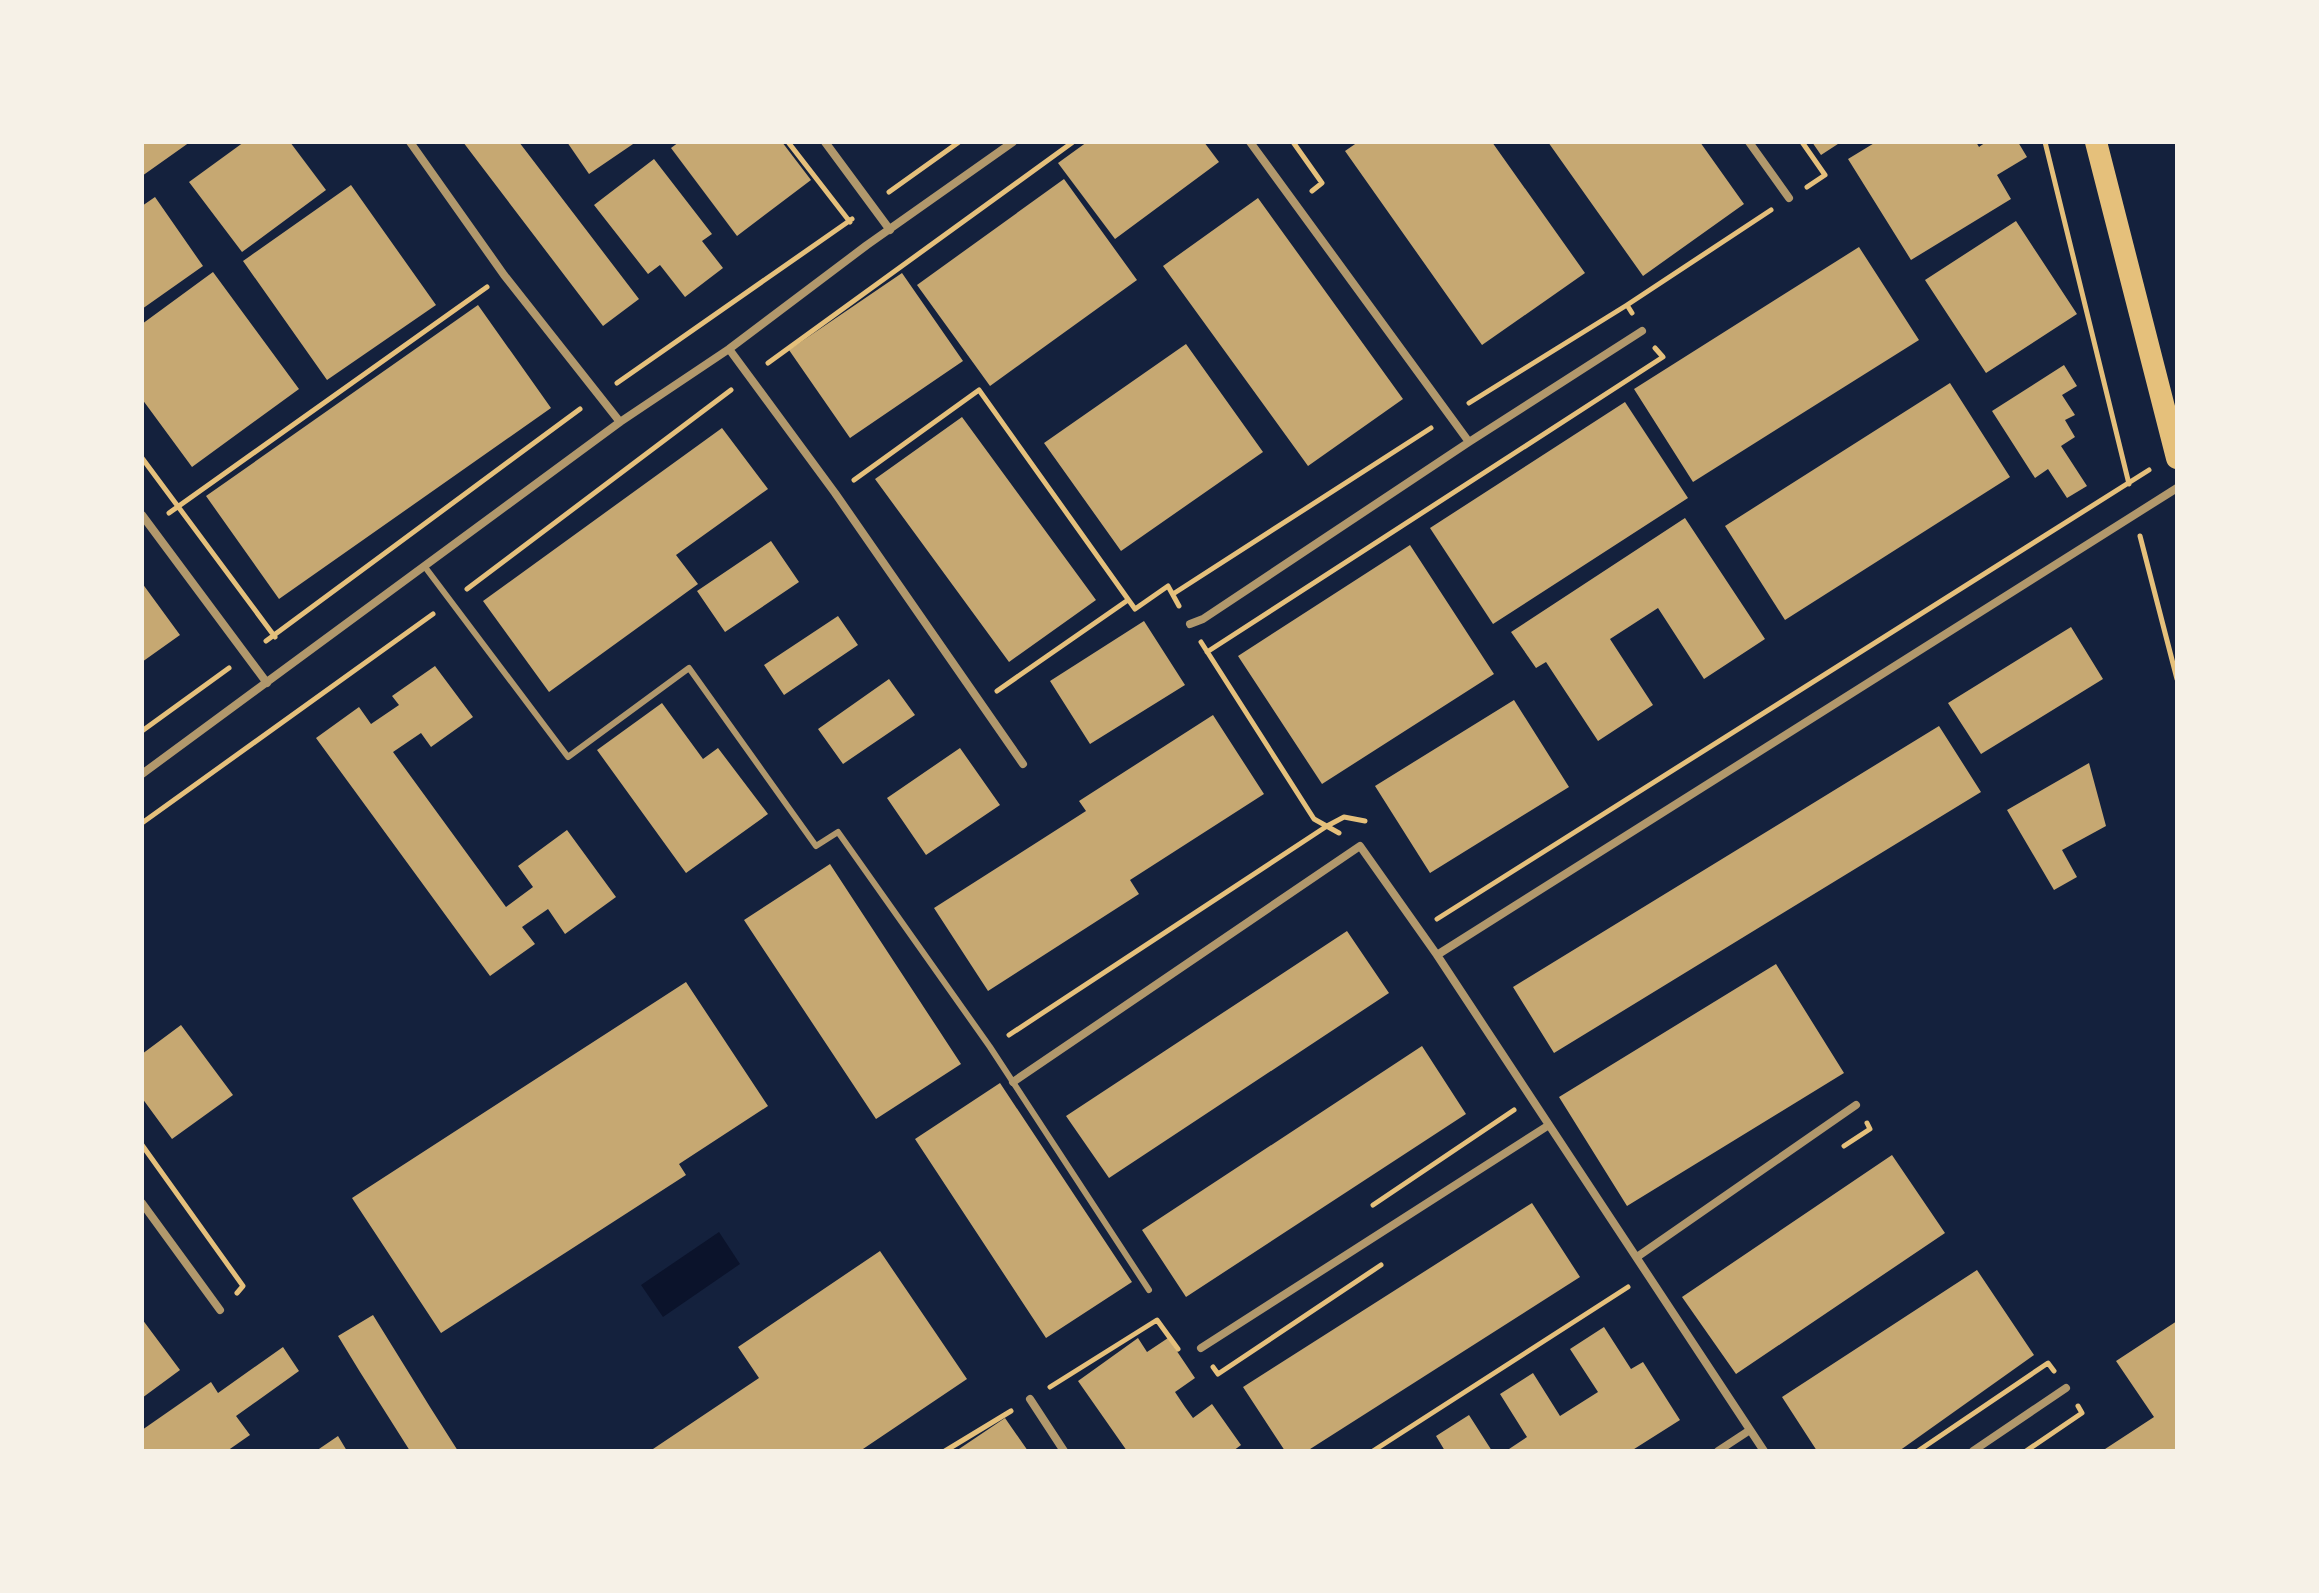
<svg xmlns="http://www.w3.org/2000/svg" width="2319" height="1593" viewBox="0 0 2319 1593" font-family="'Titillium Web',sans-serif">
	<style>
		.water { fill: #0b132b }
		.building { fill: #c6a872 }
		.lines { fill: none; stroke-linecap: round; stroke-linejoin: round }
		.path { stroke: #e5c07b; stroke-width: 5 }
		.service { stroke: #b1986c; stroke-width: 6 }
		.minor { stroke: #b1986c; stroke-width: 8 }
		.trunk { stroke: #e5c07b; stroke-width: 22 }
	</style>
	<rect width="100%" height="100%" fill="#14213d"/>
	<path class="water" d="M719,1232L740,1264L663,1317L641,1285Z"/>
	<path class="building" d="M142,142H190L142,176Z
		M244,142H290L326,190L242,252L189,182Z
		M463,142H519L639,299L603,326Z
		M567,142H636L589,174Z
		M679,142H782L811,180L737,236L671,148Z
		M1087,142H1204L1219,162L1115,239L1058,163Z
		M1358,142H1492L1585,273L1482,345L1345,151Z
		M1548,142H1700L1744,204L1643,276Z
		M1812,142H1841L1821,155Z
		M1876,142H1976L1979,147L1986,142H2018L2027,157L1997,175L2011,199L1911,260L1848,159Z
		M654,159L712,234L702,241L723,268L685,297L660,265L648,274L594,205Z
		M1064,179L1137,280L990,386L917,285Z
		M351,185L436,305L327,380L243,261Z
		M155,197L203,266L142,309V206Z
		M1258,198L1403,399L1308,466L1163,266Z
		M2016,221L2077,314L1986,373L1925,280Z
		M1859,247L1919,340L1693,482L1634,389Z
		M213,272L299,389L192,467L142,399V324Z
		M902,273L963,361L850,438L789,350Z
		M478,305L551,408L279,599L206,496Z
		M1186,344L1263,452L1121,551L1044,443Z
		M2064,365L2077,386L2062,395L2075,415L2065,420L2075,437L2061,446L2087,486L2067,498L2048,469L2035,478L1992,411Z
		M1950,383L2010,477L1785,620L1725,526Z
		M1625,402L1688,498L1493,624L1430,528Z
		M962,417L1096,600L1009,662L875,479Z
		M722,428L768,489L676,555L698,584L549,692L483,601Z
		M1685,518L1765,639L1704,679L1658,608L1610,639L1653,705L1598,741L1546,662L1536,668L1511,632Z
		M771,541L799,582L725,632L697,591Z
		M1410,545L1494,674L1322,784L1238,656Z
		M142,583L180,635L142,662Z
		M838,616L858,645L784,695L764,665Z
		M1144,621L1185,685L1090,744L1050,681Z
		M2071,627L2103,679L1981,754L1948,703Z
		M435,666L473,717L431,747L421,733L393,752L506,907L533,887L518,866L567,830L616,897L565,934L548,909L522,927L535,944L490,976L316,738L359,707L371,724L399,705L392,696Z
		M889,679L915,715L843,764L818,729Z
		M1514,700L1569,787L1430,873L1375,786Z
		M662,703L703,759L718,748L768,814L686,873L597,750Z
		M1213,715L1264,794L1130,880L1139,894L988,991L934,908L1086,811L1079,801Z
		M1939,726L1981,792L1554,1053L1513,987Z
		M960,748L1000,805L926,855L887,798Z
		M2089,763L2106,826L2062,850L2077,877L2054,890L2007,810Z
		M830,864L961,1064L876,1119L744,920Z
		M1347,931L1389,993L1109,1178L1066,1116Z
		M1776,964L1844,1073L1627,1206L1559,1097Z
		M686,982L768,1106L679,1164L686,1175L441,1333L352,1198Z
		M181,1025L233,1095L172,1139L142,1098V1054Z
		M1422,1046L1466,1114L1186,1297L1142,1230Z
		M1000,1083L1132,1282L1046,1338L915,1139Z
		M1892,1155L1945,1233L1736,1374L1682,1297Z
		M1532,1203L1580,1277L1307,1451H1285L1243,1387Z
		M880,1251L967,1379L860,1451H650L759,1378L738,1347Z
		M1977,1270L2034,1355L1899,1451H1817L1782,1397Z
		M373,1315L430,1407L458,1451H410L360,1372L338,1336Z
		M142,1319L180,1370L142,1398Z
		M2177,1321V1451H2102L2154,1417L2116,1361Z
		M1604,1327L1631,1369L1643,1362L1680,1420L1631,1451H1506L1527,1437L1500,1394L1533,1373L1560,1416L1598,1392L1570,1349Z
		M1138,1338L1147,1352L1168,1338L1195,1378L1175,1392L1185,1407L1193,1418L1212,1404L1241,1445L1233,1451H1127L1078,1381Z
		M283,1347L299,1371L236,1416L250,1435L227,1451H142V1430L211,1382L218,1393Z
		M1469,1415L1492,1451H1445L1436,1436Z
		M1005,1418L1028,1451H956Z
		M338,1436L347,1451H316Z"/>
	<g class="lines">
		<path class="path" d="M788,142L850,222
			M1293,142L1322,183L1312,191
			M1802,142L1825,175L1807,187
			M2045,142L2129,484
			M889,192L959,142
			M1632,313L1627,305L1771,210
			M768,363L1073,142
			M617,383L852,219
			M1469,403L1627,305
			M142,458L275,637
			M854,480L979,390L1135,609L1168,586L1179,606
			M169,513L487,287
			M2140,536L2177,679
			M467,589L731,390
			M1173,594L1431,428
			M266,641L580,409
			M1201,642L1314,819L1339,833
			M1207,652L1663,357L1655,348
			M997,691L1128,600
			M142,731L229,668
			M142,823L433,614
			M1437,919L2149,470
			M1009,1035L1327,826L1344,817L1365,821
			M142,1145L243,1286L237,1293
			M1844,1146L1870,1129L1867,1123
			M1373,1205L1514,1110
			M1213,1367L1218,1374L1381,1265
			M1050,1387L1157,1320L1178,1349
			M945,1451L1011,1411
			M1373,1451L1628,1287
			M1918,1451L2048,1363L2054,1371
			M2026,1451L2082,1413L2078,1406"/>
		<path class="service" d="M425,567L568,757L689,668L816,846L838,832L990,1047L1149,1290"/>
		<path class="minor" d="M410,142L504,275L620,422
			M825,142L890,230
			M1250,142L1469,442
			M1749,142L1789,198
			M729,349L835,493L1023,764
			M142,515L267,683
			M1190,624L1203,619L1469,442L1642,331
			M142,774L620,422L729,349L867,245L1013,142
			M1437,955L2177,488
			M1013,1082L1360,846L1437,955L1764,1451
			M142,1203L220,1310
			M1637,1257L1856,1105
			M1201,1348L1549,1125
			M1030,1399L1064,1451
			M1718,1451L1750,1430
			M1973,1451L2066,1388"/>
		<path class="trunk" d="M2096,142L2177,458"/>
	</g>
	<rect width="2319" height="1593" fill="none" stroke="#f6f1e7" stroke-width="288"/>
</svg>
